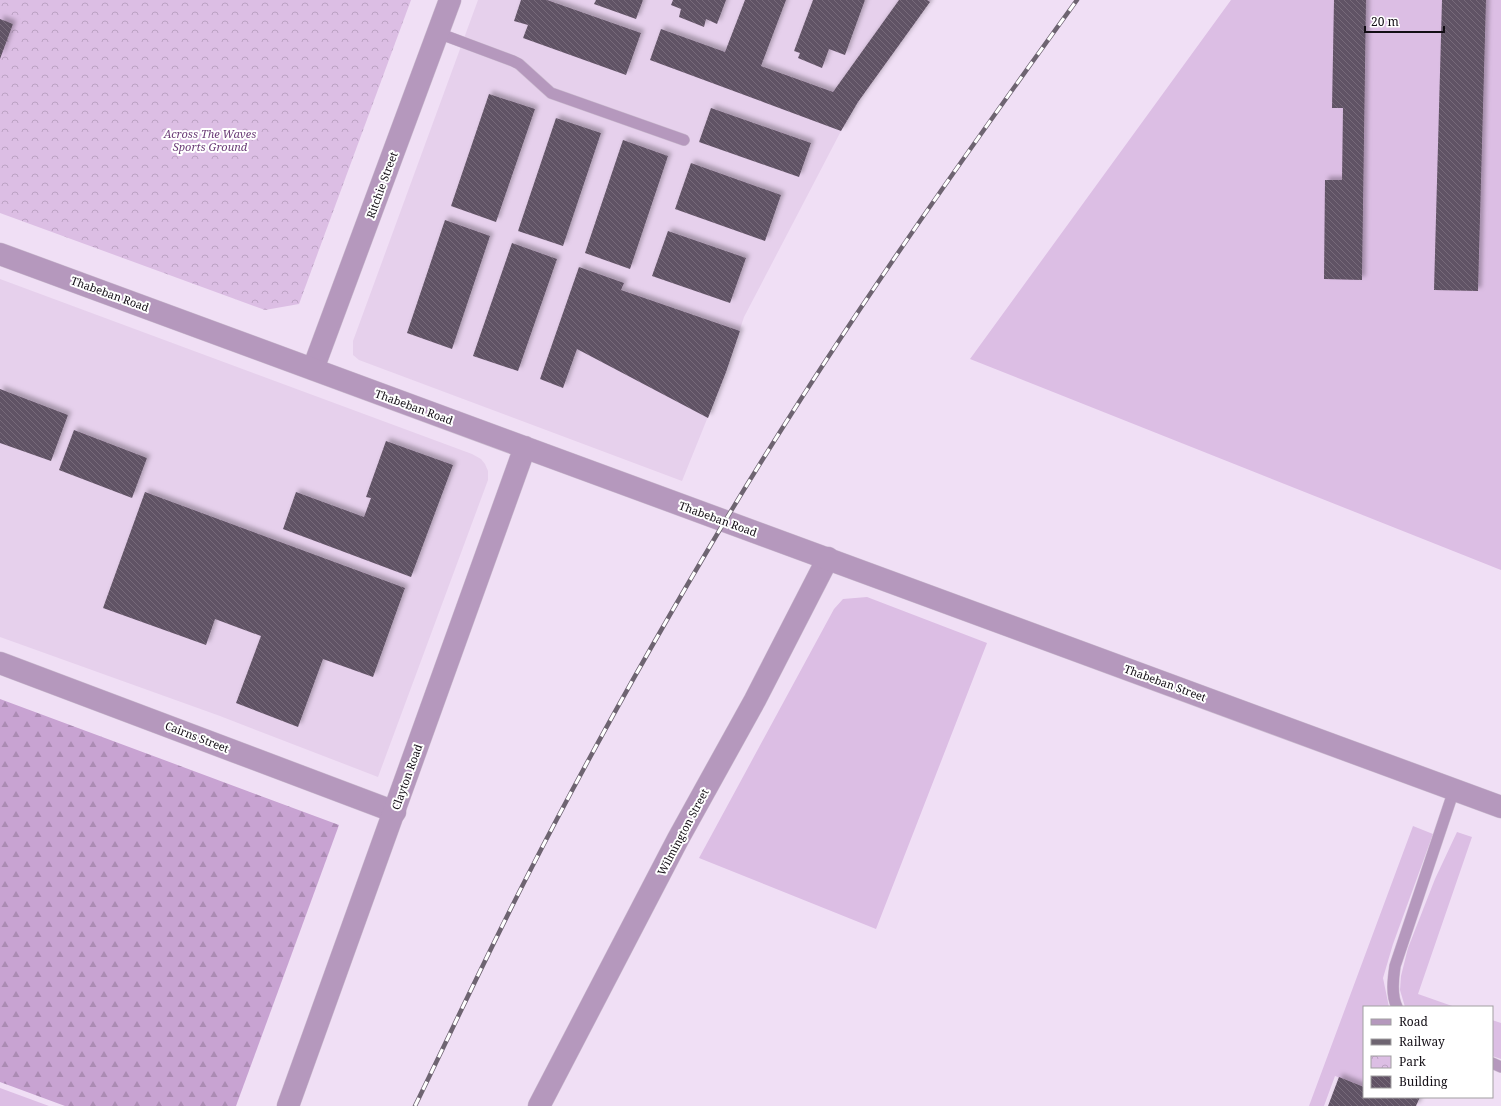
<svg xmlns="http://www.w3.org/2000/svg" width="1501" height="1106" viewBox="0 0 1501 1106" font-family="'Noto Serif',serif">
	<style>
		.built { fill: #e6d0ec }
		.green { fill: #dcbee4 }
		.forest { fill: url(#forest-firs) }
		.park { fill: url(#park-crowns) }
		.building { fill: url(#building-back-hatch); filter: url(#shadow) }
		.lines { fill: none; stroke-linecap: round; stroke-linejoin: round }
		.service-casing { stroke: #cdbed1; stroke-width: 12 }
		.minor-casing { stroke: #cdbed1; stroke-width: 23 }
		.tertiary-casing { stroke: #cdbed1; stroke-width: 23 }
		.service { stroke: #b598bd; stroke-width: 11 }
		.minor { stroke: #b598bd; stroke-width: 22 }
		.tertiary { stroke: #b598bd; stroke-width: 22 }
		.rail-casing { stroke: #6e6471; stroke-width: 4.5 }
		.rail { stroke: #fff; stroke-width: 3; stroke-dasharray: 9; stroke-linecap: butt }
		.labels { text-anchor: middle; stroke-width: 4; stroke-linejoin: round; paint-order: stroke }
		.park-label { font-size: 11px; font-style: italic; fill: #6b3c77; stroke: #fff }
		.street-label { font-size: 11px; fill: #130e15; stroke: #fff }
	</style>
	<defs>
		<pattern id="forest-firs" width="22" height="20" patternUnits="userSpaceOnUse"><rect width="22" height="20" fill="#c8a3d2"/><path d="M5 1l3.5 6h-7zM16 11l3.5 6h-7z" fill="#ab8bb3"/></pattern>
		<pattern id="park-crowns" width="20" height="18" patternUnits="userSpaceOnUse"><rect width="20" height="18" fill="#dcbee4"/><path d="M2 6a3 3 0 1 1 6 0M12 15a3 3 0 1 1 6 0" fill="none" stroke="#bca2c3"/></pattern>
		<pattern id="building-back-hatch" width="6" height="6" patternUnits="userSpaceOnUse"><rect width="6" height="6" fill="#615265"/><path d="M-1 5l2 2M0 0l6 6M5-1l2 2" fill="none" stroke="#776b7a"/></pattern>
		<filter id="shadow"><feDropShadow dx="3.5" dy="-3.5" stdDeviation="2" flood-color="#0004"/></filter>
	</defs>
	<rect width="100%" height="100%" fill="#f0dff5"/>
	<path class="built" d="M478,0H931L858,102L841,131L744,317L726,372L682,481L359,360L353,355V341Z
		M0,279L472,454L481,459L485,464L488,471V480L378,777L220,716L0,637Z"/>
	<path class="green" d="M1231,0H1501V570L970,359Z
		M867,597L987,643L876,929L699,858L834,609L843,599Z
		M1413,826L1433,834L1393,944L1383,978L1389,1007H1364V1087L1335,1076L1324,1106H1309Z
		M1457,832L1472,837L1418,994L1455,1007H1405L1400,990L1401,976L1408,948L1435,879Z
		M1492,1020L1501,1023V1059L1492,1056Z
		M0,1088L49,1106H0Z"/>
	<path class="forest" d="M0,699L339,825L236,1106H65L0,1082Z"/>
	<path class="park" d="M0,0H411L299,304L265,310L0,213Z"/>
	<path class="building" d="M521,0H547L641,33L626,75L523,38L528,25L514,21Z
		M596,0H643L636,19L594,4Z
		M673,0H726L717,24L706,19L704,27L679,17L681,9L671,5Z
		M745,0H786L761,66L833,92L899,0H927L930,2L858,102L841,131L650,60L661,29L725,52Z
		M813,0H865L845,55L829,49L822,68L798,58L800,53L794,51Z
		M1334,0H1366L1362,280L1324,279L1325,180H1342L1343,108H1332Z
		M1442,0H1486L1478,291L1434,290Z
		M0,19L13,24L0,59Z
		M489,94L535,109L496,222L451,206Z
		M711,108L811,143L799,177L699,142Z
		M556,118L601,133L563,246L518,231Z
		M623,140L668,156L630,269L585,253Z
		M691,163L781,195L765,241L675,209Z
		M445,220L490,236L452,349L407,333Z
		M668,231L746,258L730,303L652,276Z
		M512,243L557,259L518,371L473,356Z
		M579,267L624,283L621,290L740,331L726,372L708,418L577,349L563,388L540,379Z
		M0,389L68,415L51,461L0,443Z
		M74,430L147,458L132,498L59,470Z
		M386,441L453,465L411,577L283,529L296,492L364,517L371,498L366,497Z
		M145,492L405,588L373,677L323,659L298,727L236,703L261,636L215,619L206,645L103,608Z
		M1339,1077L1364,1087V1097H1420L1416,1106H1328Z"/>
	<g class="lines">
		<defs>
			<path id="service" d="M438,33L513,61L519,64L551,93L684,140
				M1397,1007C1391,995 1393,979 1395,966L1454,790
				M1492,1063L1501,1067"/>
			<path id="minor" d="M313,369L450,0
				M0,663L395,812
				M539,1106L678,839L755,700L828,558"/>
			<path id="tertiary" d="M0,254L1501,807
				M288,1106L525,447"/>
		</defs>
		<use href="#service" class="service-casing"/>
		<use href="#minor" class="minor-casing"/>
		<use href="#tertiary" class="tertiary-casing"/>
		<use href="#service" class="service"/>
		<use href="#minor" class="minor"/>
		<use href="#tertiary" class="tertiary"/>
		<defs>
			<path id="rail" d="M415,1106C454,1026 491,946 532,867C592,750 657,635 725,521C833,341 954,170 1077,0"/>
		</defs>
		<use href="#rail" class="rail-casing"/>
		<use href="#rail" class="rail"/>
	</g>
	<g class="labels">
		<g class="park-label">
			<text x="210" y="138">Across The Waves<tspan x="210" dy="13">Sports Ground</tspan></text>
		</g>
		<g class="street-label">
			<text transform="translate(382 185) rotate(-70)" y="4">Ritchie Street</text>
			<text transform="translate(110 294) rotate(20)" y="4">Thabeban Road</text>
			<text transform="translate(414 407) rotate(20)" y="4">Thabeban Road</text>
			<text transform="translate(718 519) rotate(20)" y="4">Thabeban Road</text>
			<text transform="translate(1165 683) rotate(20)" y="4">Thabeban Street</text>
			<text transform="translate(197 737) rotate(21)" y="4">Cairns Street</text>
			<text transform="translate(407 777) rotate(-70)" y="4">Clayton Road</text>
			<text transform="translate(683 832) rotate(-62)" y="4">Wilmington Street</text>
		</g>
	</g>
	<rect x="1363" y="1006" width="130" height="92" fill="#ffffff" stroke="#a19fa1"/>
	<rect x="1371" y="1019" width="20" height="6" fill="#b598bd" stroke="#a19fa1"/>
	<text x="1399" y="1026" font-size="12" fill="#130e15">Road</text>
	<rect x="1371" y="1039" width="20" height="6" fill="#6e6471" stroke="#a19fa1"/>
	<text x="1399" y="1046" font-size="12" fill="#130e15">Railway</text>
	<rect x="1371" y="1056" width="20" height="12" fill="url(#park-crowns)" stroke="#a19fa1"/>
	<text x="1399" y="1066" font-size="12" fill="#130e15">Park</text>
	<rect x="1371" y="1076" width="20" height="12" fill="url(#building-back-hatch)" stroke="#a19fa1"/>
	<text x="1399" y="1086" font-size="12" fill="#130e15">Building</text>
	<path d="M1365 26v6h79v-6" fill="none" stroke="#130e15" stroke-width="2"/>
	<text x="1371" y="26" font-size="12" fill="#130e15" stroke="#ffffff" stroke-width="3" paint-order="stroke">20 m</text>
</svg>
